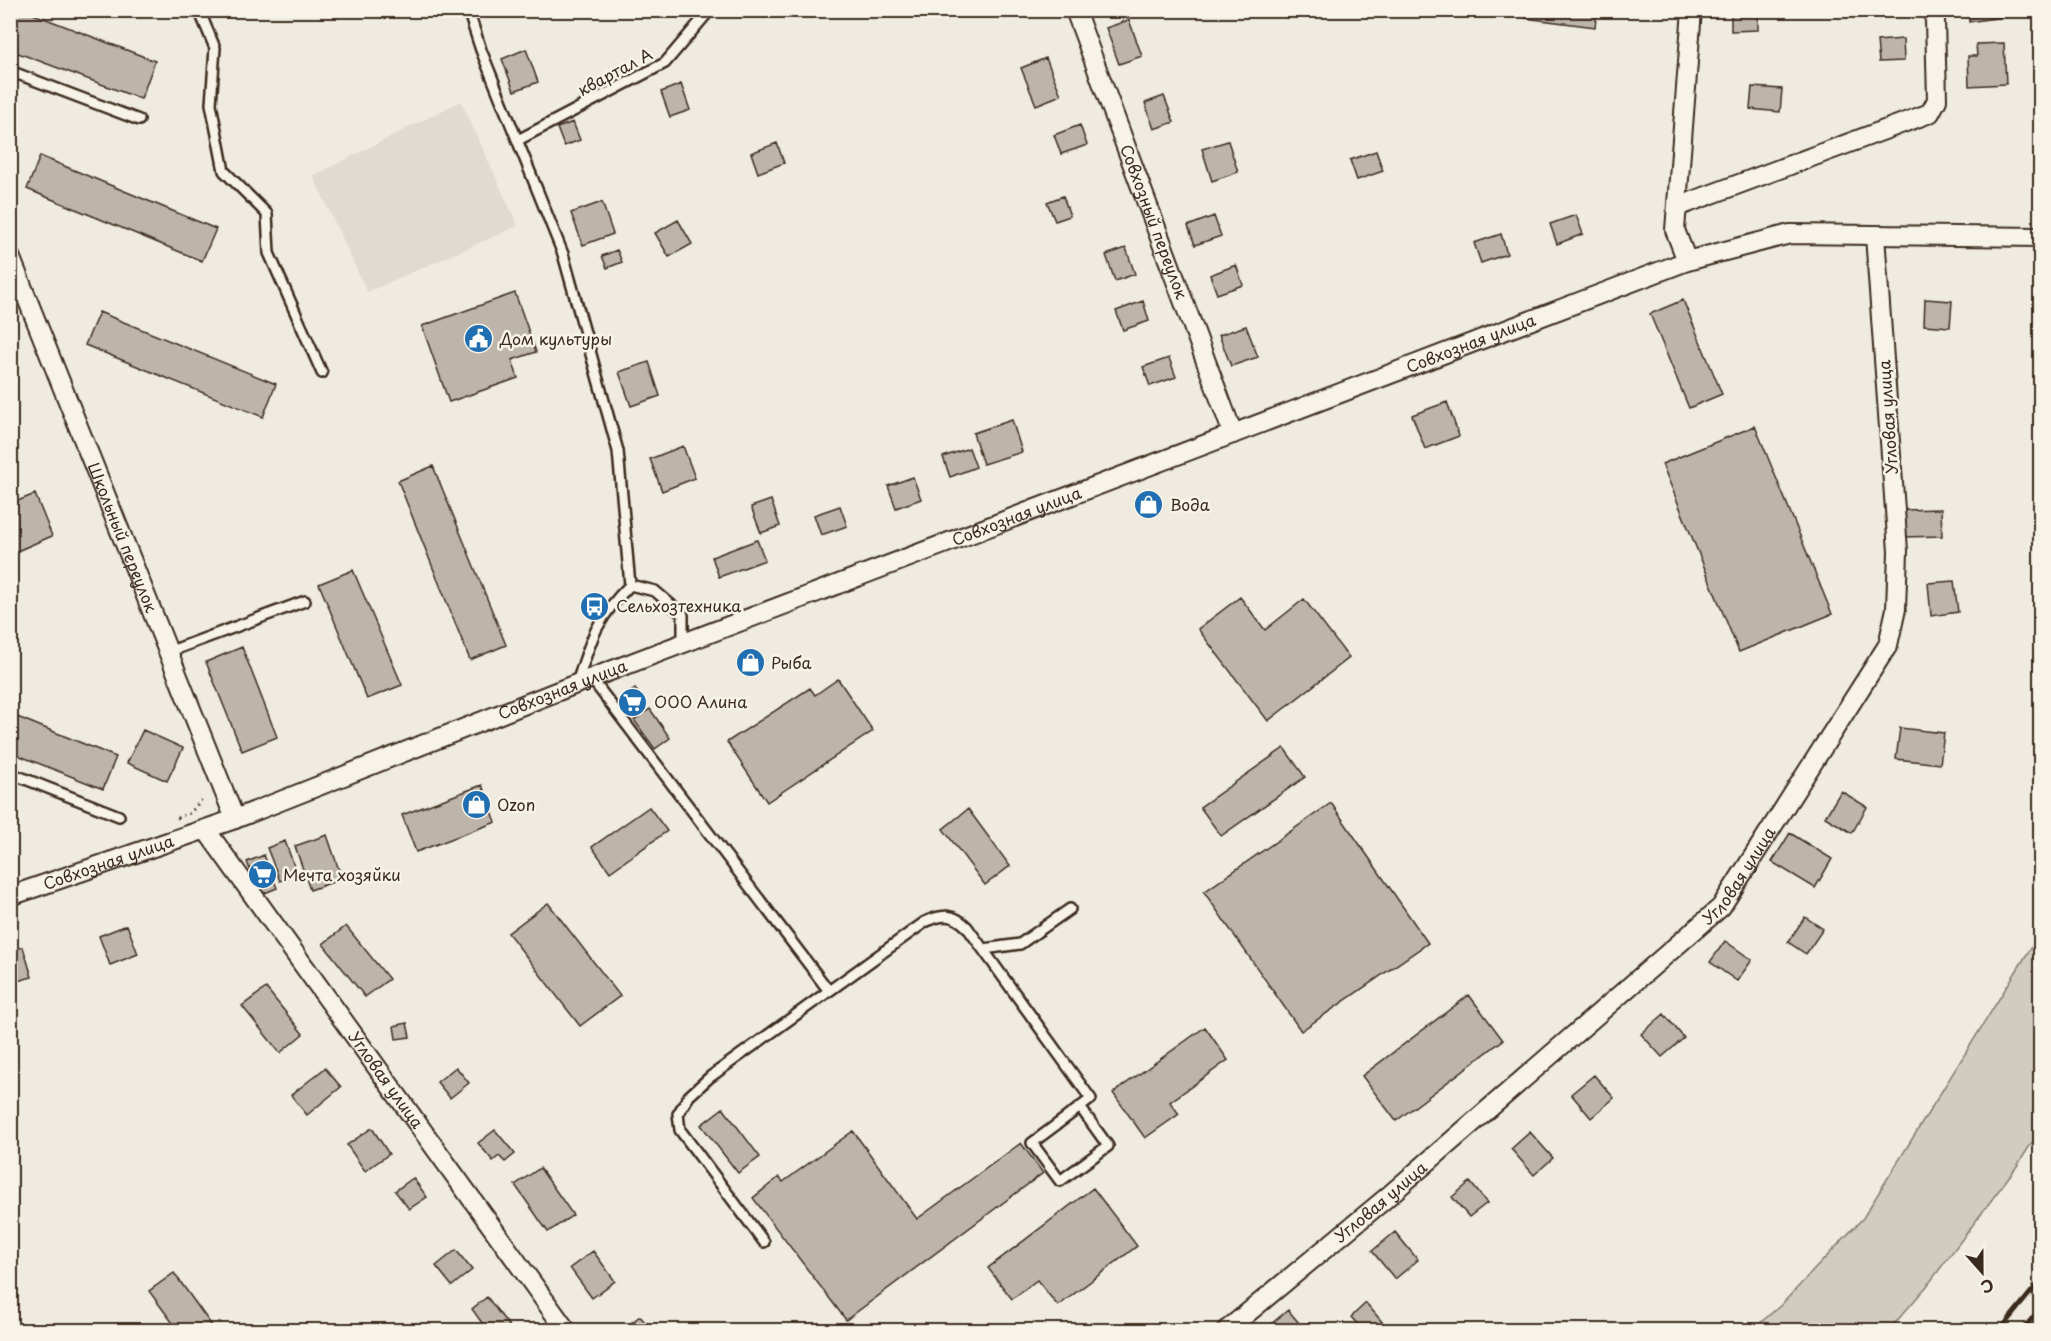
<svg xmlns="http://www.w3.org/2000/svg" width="2051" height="1341" viewBox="0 0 2051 1341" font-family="'Playpen Sans',sans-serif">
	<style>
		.built { fill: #e0dbd0 }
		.green { fill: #d1cbc0; stroke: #867a6f; stroke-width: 1.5 }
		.building { fill: #bdb5aa; stroke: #3b2a1e; stroke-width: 1.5 }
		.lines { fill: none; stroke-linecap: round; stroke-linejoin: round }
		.service-casing { stroke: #3b2a1e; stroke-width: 14 }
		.minor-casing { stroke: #3b2a1e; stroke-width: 22 }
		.path { stroke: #3b2a1e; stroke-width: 3; stroke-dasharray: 1.5 4.5; stroke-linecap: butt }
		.service { stroke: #f7f3e8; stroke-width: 9 }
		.minor { stroke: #f7f3e8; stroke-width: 18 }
		.rail { stroke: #3b2a1e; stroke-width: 4.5 }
		.labels { text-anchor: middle; stroke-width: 5; stroke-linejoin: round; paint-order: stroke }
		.street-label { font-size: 16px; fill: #3b2a1e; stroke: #f7f3e8 }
		.poi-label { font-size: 16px; fill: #3b2a1e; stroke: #f7f3e8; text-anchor: start }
	</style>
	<rect width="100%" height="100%" fill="#efebe0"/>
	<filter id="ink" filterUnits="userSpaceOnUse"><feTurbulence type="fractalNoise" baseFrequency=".0167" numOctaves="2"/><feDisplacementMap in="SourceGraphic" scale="12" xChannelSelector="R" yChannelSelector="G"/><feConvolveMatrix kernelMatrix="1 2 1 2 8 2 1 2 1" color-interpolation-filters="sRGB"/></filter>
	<g filter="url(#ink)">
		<path class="built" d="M461,101L518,226L367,292L313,176Z"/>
		<path class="green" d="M2040,933V1130L2017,1166L1927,1286L1889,1330H1752L1781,1305L1863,1218Z"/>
		<path class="building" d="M10,10H23L155,61L141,99L10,50Z
			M1526,10H1597L1595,27L1525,18Z
			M1731,10H1758V30L1731,31Z
			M1968,10H2001L2002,17L1969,22Z
			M1129,20L1142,56L1119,64L1106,28Z
			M1903,39L1904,61L1879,62L1877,41Z
			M2004,43L2006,84L1969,86L1968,56H1977L1976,44Z
			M526,49L538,82L514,91L502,59Z
			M1046,58L1061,95L1036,105L1021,68Z
			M681,84L690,110L670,117L661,92Z
			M1752,87L1782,89L1780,112L1750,109Z
			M1164,96L1174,122L1154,129L1145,103Z
			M573,122L580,140L564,146L557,128Z
			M1080,125L1087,145L1061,154L1054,135Z
			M1228,141L1238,172L1212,181L1202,149Z
			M777,143L784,163L758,173L751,153Z
			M1376,151L1383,171L1357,180L1350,160Z
			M40,156L216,229L202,261L27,189Z
			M1063,196L1070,216L1055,221L1047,202Z
			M602,202L613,234L583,245L571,213Z
			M1576,215L1583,234L1557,244L1550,224Z
			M1214,216L1221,236L1195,245L1188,226Z
			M678,220L692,244L669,257L655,233Z
			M1501,234L1507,254L1481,263L1474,243Z
			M1126,248L1135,274L1115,281L1106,255Z
			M617,250L622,262L607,268L602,256Z
			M1236,265L1243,285L1217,294L1210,275Z
			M515,293L536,352L512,360L518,378L449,402L422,326Z
			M1925,299L1952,301L1950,327L1924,325Z
			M1683,300L1722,394L1689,408L1650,314Z
			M1143,301L1149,321L1123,330L1116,311Z
			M99,312L276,384L263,417L85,345Z
			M1246,326L1258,357L1231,366L1219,335Z
			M1169,358L1176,377L1150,386L1143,367Z
			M649,362L660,396L631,406L619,372Z
			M1447,402L1459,436L1425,449L1412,415Z
			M1012,420L1022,452L983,464L973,433Z
			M1755,426L1832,614L1739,652L1662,464Z
			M683,446L695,478L662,491L650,459Z
			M969,448L976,467L950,477L943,457Z
			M433,466L506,645L470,660L398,481Z
			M913,477L921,499L896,508L888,486Z
			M35,494L52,536L10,554V504Z
			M1157,498L1159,505L1141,512L1139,506Z
			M771,500L780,526L761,533L751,507Z
			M840,506L847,526L821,535L814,515Z
			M1941,509L1942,536L1904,537V510Z
			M757,540L765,560L719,577L712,557Z
			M353,570L402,685L367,699L319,584Z
			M1954,581L1958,612L1931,616L1928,583Z
			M1240,597L1265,630L1304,599L1349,658L1268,721L1198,629Z
			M242,647L277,737L242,751L206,662Z
			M756,652L761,666L744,673L738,659Z
			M838,679L873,731L767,802L727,742L810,688L815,695Z
			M635,689L647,705L632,716L620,700Z
			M650,709L670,738L655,749L634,720Z
			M10,714L116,757L103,789L10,752Z
			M1900,728L1944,733L1940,764L1896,759Z
			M143,730L183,748L167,781L127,763Z
			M1284,748L1305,777L1221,836L1200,807Z
			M482,785L496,822L416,852L402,815Z
			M1841,791L1867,807L1852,833L1825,817Z
			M1331,803L1428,943L1301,1031L1204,892Z
			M649,807L667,831L610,872L592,847Z
			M968,809L1010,866L985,885L943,829Z
			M1790,833L1832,859L1815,888L1772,862Z
			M327,835L342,879L310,890L295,846Z
			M285,841L297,874L280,881L267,848Z
			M264,855L277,888L260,895L247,862Z
			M548,903L620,996L580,1026L508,933Z
			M1805,917L1823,929L1806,954L1788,942Z
			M127,925L138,954L110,965L99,936Z
			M346,926L389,979L365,997L323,944Z
			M1725,941L1752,960L1737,981L1710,962Z
			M23,947L32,977L10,983V951Z
			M266,988L303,1034L280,1053L242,1006Z
			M1469,995L1503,1040L1396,1121L1362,1076Z
			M1664,1014L1684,1038L1662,1057L1641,1034Z
			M407,1023L410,1037L396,1039L394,1026Z
			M1205,1027L1228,1060L1170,1102L1179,1114L1145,1138L1113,1093Z
			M456,1067L469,1083L450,1098L437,1082Z
			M325,1068L341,1087L307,1115L291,1095Z
			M1594,1075L1614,1098L1591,1118L1571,1094Z
			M723,1108L760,1157L738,1173L701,1125Z
			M372,1128L389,1154L365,1171L347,1145Z
			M495,1130L515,1154L505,1162L499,1156L493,1161L478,1143Z
			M853,1131L917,1219L1021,1143L1043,1173L846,1320L753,1198L779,1177L783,1182Z
			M1530,1132L1553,1158L1534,1175L1511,1149Z
			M540,1168L573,1215L548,1232L515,1185Z
			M413,1178L427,1197L409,1209L395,1191Z
			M1470,1182L1487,1203L1469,1217L1452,1197Z
			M1093,1188L1137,1246L1058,1306L1037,1280L1012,1299L988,1268Z
			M1395,1232L1418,1260L1395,1279L1372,1251Z
			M456,1250L472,1270L452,1286L436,1266Z
			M593,1251L615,1281L592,1298L570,1268Z
			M174,1273L215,1330H178L149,1291Z
			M487,1297L512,1330H487L472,1309Z
			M1366,1303L1383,1323L1375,1330H1363L1351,1317Z
			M1288,1310L1305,1330H1264Z
			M640,1316L651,1330H622Z"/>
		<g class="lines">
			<defs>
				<path id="service" d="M199,10L215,48L211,104L224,171L267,214L269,253L322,373
					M468,10L481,50L563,254L618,451L630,585
					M10,71L139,120
					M518,140L665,63L710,10
					M10,297L25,292
					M168,652L305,601
					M591,678L829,991L925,922C942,914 953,913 967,927L1091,1099L1032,1143L1060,1181L1108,1146L1080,1107
					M577,683C591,639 596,619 630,585L655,591L683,615V643
					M10,773L119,816
					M984,949L1020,944L1070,909
					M764,1242L680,1130L678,1114L689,1096L710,1077L829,991"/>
				<g id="minor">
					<path id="s1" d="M1075,10L1233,434"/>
					<path d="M1677,207L1930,113L1937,100L1935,20L1932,10"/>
					<path id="s2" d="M10,256L235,819"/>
					<path d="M1687,261L1675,230L1692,10"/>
					<path id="s3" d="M206,830L566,1330"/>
					<path id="s4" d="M10,896L235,819L576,684L1687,261L1790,234L2040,237"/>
					<path id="s5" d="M1227,1330L1385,1199L1721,907L1888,645L1896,609L1898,551L1875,236"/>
				</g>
			</defs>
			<use href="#service" class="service-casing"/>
			<use href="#minor" class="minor-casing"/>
			<path class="path" d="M177,818L190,813L202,799"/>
			<use href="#service" class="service"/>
			<use href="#minor" class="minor"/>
			<path class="rail" d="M2000,1330L2040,1281
				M2022,1330L2040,1309"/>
		</g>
	</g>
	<defs>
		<symbol id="civic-disc" viewBox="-11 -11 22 22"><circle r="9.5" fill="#1f6fb2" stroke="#f7f3e8"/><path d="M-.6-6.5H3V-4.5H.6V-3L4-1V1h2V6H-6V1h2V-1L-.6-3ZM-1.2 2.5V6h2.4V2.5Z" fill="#fff"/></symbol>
		<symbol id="shop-disc" viewBox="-11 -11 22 22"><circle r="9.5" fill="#1f6fb2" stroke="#f7f3e8"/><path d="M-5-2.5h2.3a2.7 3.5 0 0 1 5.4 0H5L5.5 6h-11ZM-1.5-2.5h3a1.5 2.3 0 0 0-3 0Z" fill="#fff"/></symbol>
		<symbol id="bus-disc" viewBox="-11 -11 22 22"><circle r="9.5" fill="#1f6fb2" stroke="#f7f3e8"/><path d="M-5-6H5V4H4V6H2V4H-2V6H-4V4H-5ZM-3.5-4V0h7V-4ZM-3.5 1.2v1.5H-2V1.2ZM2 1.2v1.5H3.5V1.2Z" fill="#fff"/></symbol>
		<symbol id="supermarket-disc" viewBox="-11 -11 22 22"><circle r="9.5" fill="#1f6fb2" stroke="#f7f3e8"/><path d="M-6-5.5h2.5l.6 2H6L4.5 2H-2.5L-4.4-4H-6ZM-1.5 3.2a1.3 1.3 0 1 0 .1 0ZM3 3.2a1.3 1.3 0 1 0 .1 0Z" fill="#fff"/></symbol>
	</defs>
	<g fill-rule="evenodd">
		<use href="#civic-disc" x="462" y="322" width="33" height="33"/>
		<use href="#shop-disc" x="1132" y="488" width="33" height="33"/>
		<use href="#bus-disc" x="578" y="590" width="33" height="33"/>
		<use href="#shop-disc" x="734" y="646" width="33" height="33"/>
		<use href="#supermarket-disc" x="616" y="686" width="33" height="33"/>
		<use href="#shop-disc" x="460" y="788" width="33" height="33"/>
		<use href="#supermarket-disc" x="246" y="858" width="33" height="33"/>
	</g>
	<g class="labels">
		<g class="street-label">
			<text transform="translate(615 72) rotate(-28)" y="6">квартал А</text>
			<text dy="6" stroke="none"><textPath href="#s1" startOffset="226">Совхозный переулок</textPath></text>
			<text dy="6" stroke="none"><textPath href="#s4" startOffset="1562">Совхозная улица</textPath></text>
			<text transform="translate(1888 417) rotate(-94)" y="6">Угловая улица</text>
			<text dy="6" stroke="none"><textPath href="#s4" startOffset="1076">Совхозная улица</textPath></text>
			<text dy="6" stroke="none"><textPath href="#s2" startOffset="303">Школьный переулок</textPath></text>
			<text dy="6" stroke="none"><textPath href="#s4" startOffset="590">Совхозная улица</textPath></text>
			<text dy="6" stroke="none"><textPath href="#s4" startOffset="104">Совхозная улица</textPath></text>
			<text dy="6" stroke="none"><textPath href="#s5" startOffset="686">Угловая улица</textPath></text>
			<text dy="6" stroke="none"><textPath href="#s3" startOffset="308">Угловая улица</textPath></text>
			<text dy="6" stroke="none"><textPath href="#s5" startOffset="200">Угловая улица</textPath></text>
		</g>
		<g class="poi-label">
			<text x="500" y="345">Дом культуры</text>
			<text x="1170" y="511">Вода</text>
			<text x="616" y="612">Сельхозтехника</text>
			<text x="771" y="669">Рыба</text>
			<text x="654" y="708">ООО Алина</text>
			<text x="497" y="811">Ozon</text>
			<text x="283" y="881">Мечта хозяйки</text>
		</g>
	</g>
	<rect width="2051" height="1341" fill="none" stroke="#f7f3e8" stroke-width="36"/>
	<rect x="18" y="18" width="2015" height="1305" fill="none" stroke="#3b2a1e" stroke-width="2" filter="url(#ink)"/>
	<g transform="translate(1982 1272) rotate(159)" stroke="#f7f3e8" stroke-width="4.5" paint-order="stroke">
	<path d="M0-4.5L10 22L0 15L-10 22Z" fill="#3b2a1e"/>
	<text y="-9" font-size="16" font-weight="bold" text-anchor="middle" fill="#3b2a1e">С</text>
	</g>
</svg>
